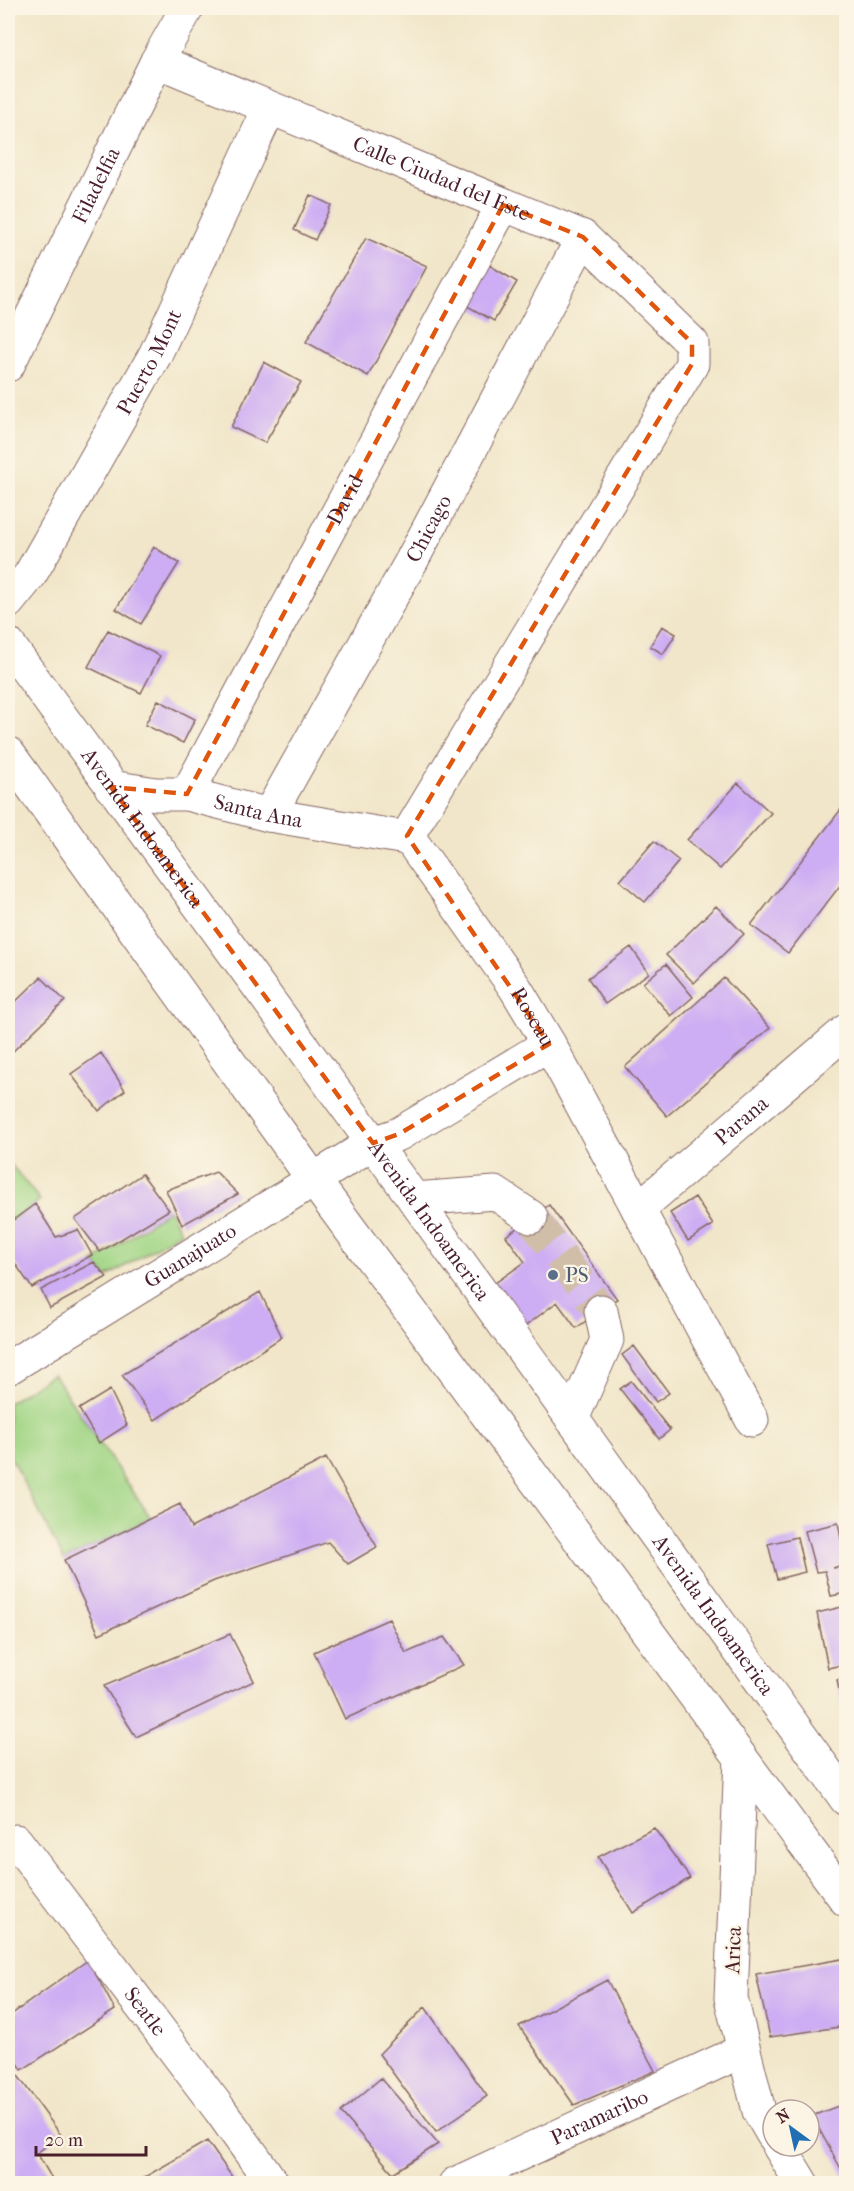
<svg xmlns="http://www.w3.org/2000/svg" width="854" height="2191" viewBox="0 0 854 2191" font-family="'IM FELL French Canon',serif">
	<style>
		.green { fill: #a2d686; stroke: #767a58; stroke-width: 1.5 }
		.building { fill: #cdadf3 }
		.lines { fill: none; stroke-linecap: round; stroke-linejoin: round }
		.minor-tunnel { stroke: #d0bea9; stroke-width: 33; stroke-dasharray: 33 16; stroke-linecap: butt }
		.minor-casing { stroke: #846562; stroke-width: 35 }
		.major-casing { stroke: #846562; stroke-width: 35 }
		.minor { stroke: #fff; stroke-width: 33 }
		.major { stroke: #fff; stroke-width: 33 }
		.marked { fill: none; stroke: #e0560e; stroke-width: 4.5; stroke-dasharray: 12 8; stroke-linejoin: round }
		.service-dot { fill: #5c6f8a; stroke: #fcf5e5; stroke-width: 2 }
		.labels { text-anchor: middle; stroke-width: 4.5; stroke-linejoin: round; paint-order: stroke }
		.street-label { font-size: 21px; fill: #4a1f2b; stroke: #fcf5e5 }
		.service-label { font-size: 21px; fill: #4e5e75; stroke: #fcf5e5; text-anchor: start }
	</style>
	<rect width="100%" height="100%" fill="#fcf5e5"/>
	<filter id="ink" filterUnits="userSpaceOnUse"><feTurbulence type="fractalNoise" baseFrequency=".0167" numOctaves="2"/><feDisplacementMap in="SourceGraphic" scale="12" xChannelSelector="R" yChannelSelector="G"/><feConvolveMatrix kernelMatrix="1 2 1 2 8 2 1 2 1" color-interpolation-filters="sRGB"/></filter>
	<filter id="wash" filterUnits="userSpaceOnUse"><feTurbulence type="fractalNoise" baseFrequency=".008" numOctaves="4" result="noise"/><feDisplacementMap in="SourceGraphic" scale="24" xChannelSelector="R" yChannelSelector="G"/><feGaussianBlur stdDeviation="1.35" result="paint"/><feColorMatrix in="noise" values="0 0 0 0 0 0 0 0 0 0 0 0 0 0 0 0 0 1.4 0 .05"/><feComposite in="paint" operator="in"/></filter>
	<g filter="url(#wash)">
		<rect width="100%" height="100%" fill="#f1e6c9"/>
		<path class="green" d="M9,1162L40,1200L8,1224V1163Z
			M169,1210L181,1232L107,1277L94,1262Z
			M53,1374L151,1518L64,1560L8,1452V1403Z"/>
		<g id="blocks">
			<path class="building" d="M310,195L331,205L315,240L294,230Z
				M366,238L427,266L368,376L306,342Z
				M484,262L517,282L494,321L460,302Z
				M264,362L301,382L265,443L231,427Z
				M154,547L179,563L141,624L116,609Z
				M662,626L676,634L663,654L650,646Z
				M108,630L160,656L141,693L88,667Z
				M158,700L195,719L183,743L145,725Z
				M738,783L771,813L720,869L687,840Z
				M846,803V878L788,953L751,925Z
				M654,841L679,861L645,902L620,881Z
				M716,906L744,934L694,983L666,955Z
				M631,947L649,973L605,1004L588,978Z
				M666,964L693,997L671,1016L643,983Z
				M41,977L65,1001L8,1056V1009Z
				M724,978L770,1028L667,1116L625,1067Z
				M101,1053L125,1090L99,1111L71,1074Z
				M216,1172L238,1194L182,1225L166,1190Z
				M142,1174L169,1210L100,1252L75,1219Z
				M695,1197L713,1225L688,1241L670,1213Z
				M35,1204L56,1237L78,1230L92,1255L32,1288L8,1253V1224Z
				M549,1205L617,1299L576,1328L557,1302L519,1331L488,1288L525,1262L506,1236Z
				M94,1262L107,1277L50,1308L41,1290Z
				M260,1292L282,1337L155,1420L122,1375Z
				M634,1346L669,1393L656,1402L622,1355Z
				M631,1381L670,1430L659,1439L620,1389Z
				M110,1390L127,1425L99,1443L79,1409Z
				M326,1458L377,1547L348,1564L328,1542L214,1581L99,1634L64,1560L180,1504L191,1528Z
				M838,1523L846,1564L833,1568L846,1566V1593L831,1596L825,1571L816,1572L805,1531Z
				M797,1537L805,1572L777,1579L768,1544Z
				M846,1606V1664L828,1668L817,1613Z
				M389,1619L406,1653L444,1637L464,1665L345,1719L314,1652Z
				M230,1634L254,1681L136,1737L104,1686Z
				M846,1677V1721H845L837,1680Z
				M654,1828L690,1878L633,1913L598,1857Z
				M842,1959L846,2026L770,2037L756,1974Z
				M88,1960L115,2010L22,2070L8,2046V2017Z
				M607,1980L655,2071L574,2105L519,2026Z
				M425,2007L487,2096L436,2132L379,2054Z
				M8,2062L61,2135L37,2153L55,2184H8Z
				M381,2078L438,2144L393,2173L341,2112Z
				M846,2103V2178L812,2116Z
				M207,2141L237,2184L136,2182Z"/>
		</g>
	</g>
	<g filter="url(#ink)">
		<use href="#blocks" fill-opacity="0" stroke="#846562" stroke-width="1.5"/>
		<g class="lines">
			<path class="minor-tunnel" d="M531,1217L601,1311"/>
			<defs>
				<g id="minor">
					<path id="s1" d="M157,61L583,237L692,343V364L406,838"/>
					<path id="s2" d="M8,365L157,61L187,8"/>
					<path id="s3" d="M8,602L30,575L155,355L269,109"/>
					<path id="s4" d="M111,787L156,794H187L269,815L406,838L412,842L516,989L549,1044L752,1420"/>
					<path id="s5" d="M187,794L503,205"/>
					<path id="s6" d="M269,815L412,560L583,237"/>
					<path d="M414,1199L495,1193L531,1217"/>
					<path id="s7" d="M638,1209L846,1031"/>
					<path id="s8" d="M8,1368L373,1143L399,1134L549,1044"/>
					<path d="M572,1419L607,1340L601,1311"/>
					<path d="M741,1758L731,1998L759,2111L773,2135"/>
					<path id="s9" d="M16,1841L220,2110L273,2184"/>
					<path d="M779,2146L802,2184"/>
					<path id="s10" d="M455,2184L742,2051"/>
				</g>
				<g id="major">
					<path id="s11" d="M8,644L414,1199L846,1799"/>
					<path d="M8,753L313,1179L846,1900"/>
				</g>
			</defs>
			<use href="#minor" class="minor-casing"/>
			<use href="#major" class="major-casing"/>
			<use href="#minor" class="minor"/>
			<use href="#major" class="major"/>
		</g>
	</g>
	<path class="marked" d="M503,205L583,237L692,343V364L407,836L549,1044L399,1134L373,1143L111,787L187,794Z"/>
	<circle class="service-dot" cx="553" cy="1275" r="6"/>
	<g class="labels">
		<g class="street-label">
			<text dy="7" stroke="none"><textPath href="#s1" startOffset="308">Calle Ciudad del Este</textPath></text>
			<text dy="7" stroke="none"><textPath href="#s2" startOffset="200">Filadelfia</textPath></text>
			<text dy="7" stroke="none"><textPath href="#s3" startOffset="279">Puerto Mont</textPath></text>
			<text dy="7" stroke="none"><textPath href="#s5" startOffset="334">David</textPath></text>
			<text dy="7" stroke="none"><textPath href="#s6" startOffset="328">Chicago</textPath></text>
			<text dy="7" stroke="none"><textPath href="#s4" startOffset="150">Santa Ana</textPath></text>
			<text dy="7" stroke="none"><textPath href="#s11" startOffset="228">Avenida Indoamerica</textPath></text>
			<text dy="7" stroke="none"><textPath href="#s4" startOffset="520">Roseau</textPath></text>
			<text dy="7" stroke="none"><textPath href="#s7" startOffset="136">Parana</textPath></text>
			<text dy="7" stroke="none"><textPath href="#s11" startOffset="714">Avenida Indoamerica</textPath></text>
			<text dy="7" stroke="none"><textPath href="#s8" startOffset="214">Guanajuato</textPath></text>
			<text dy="7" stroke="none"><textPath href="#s11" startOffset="1200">Avenida Indoamerica</textPath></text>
			<text transform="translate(733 1950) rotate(-88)" y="7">Arica</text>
			<text dy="7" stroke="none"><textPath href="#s9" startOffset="214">Seatle</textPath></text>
			<text dy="7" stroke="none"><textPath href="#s10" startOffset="159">Paramaribo</textPath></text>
		</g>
		<g class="service-label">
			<text x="565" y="1282">PS</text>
		</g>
	</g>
	<rect width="854" height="2191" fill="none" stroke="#fcf5e5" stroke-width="30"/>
	<g transform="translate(791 2128) rotate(327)"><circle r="28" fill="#fcf5e5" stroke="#b59f9b" stroke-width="1.5"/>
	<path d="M0-4.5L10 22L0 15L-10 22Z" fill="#1f6fb2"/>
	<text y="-9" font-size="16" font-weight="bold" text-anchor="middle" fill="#4a1f2b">N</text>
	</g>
	<path d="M36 2146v9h110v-9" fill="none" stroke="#4a1f2b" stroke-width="3"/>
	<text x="45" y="2146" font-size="18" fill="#4a1f2b" stroke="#fcf5e5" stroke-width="4.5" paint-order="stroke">20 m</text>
</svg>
